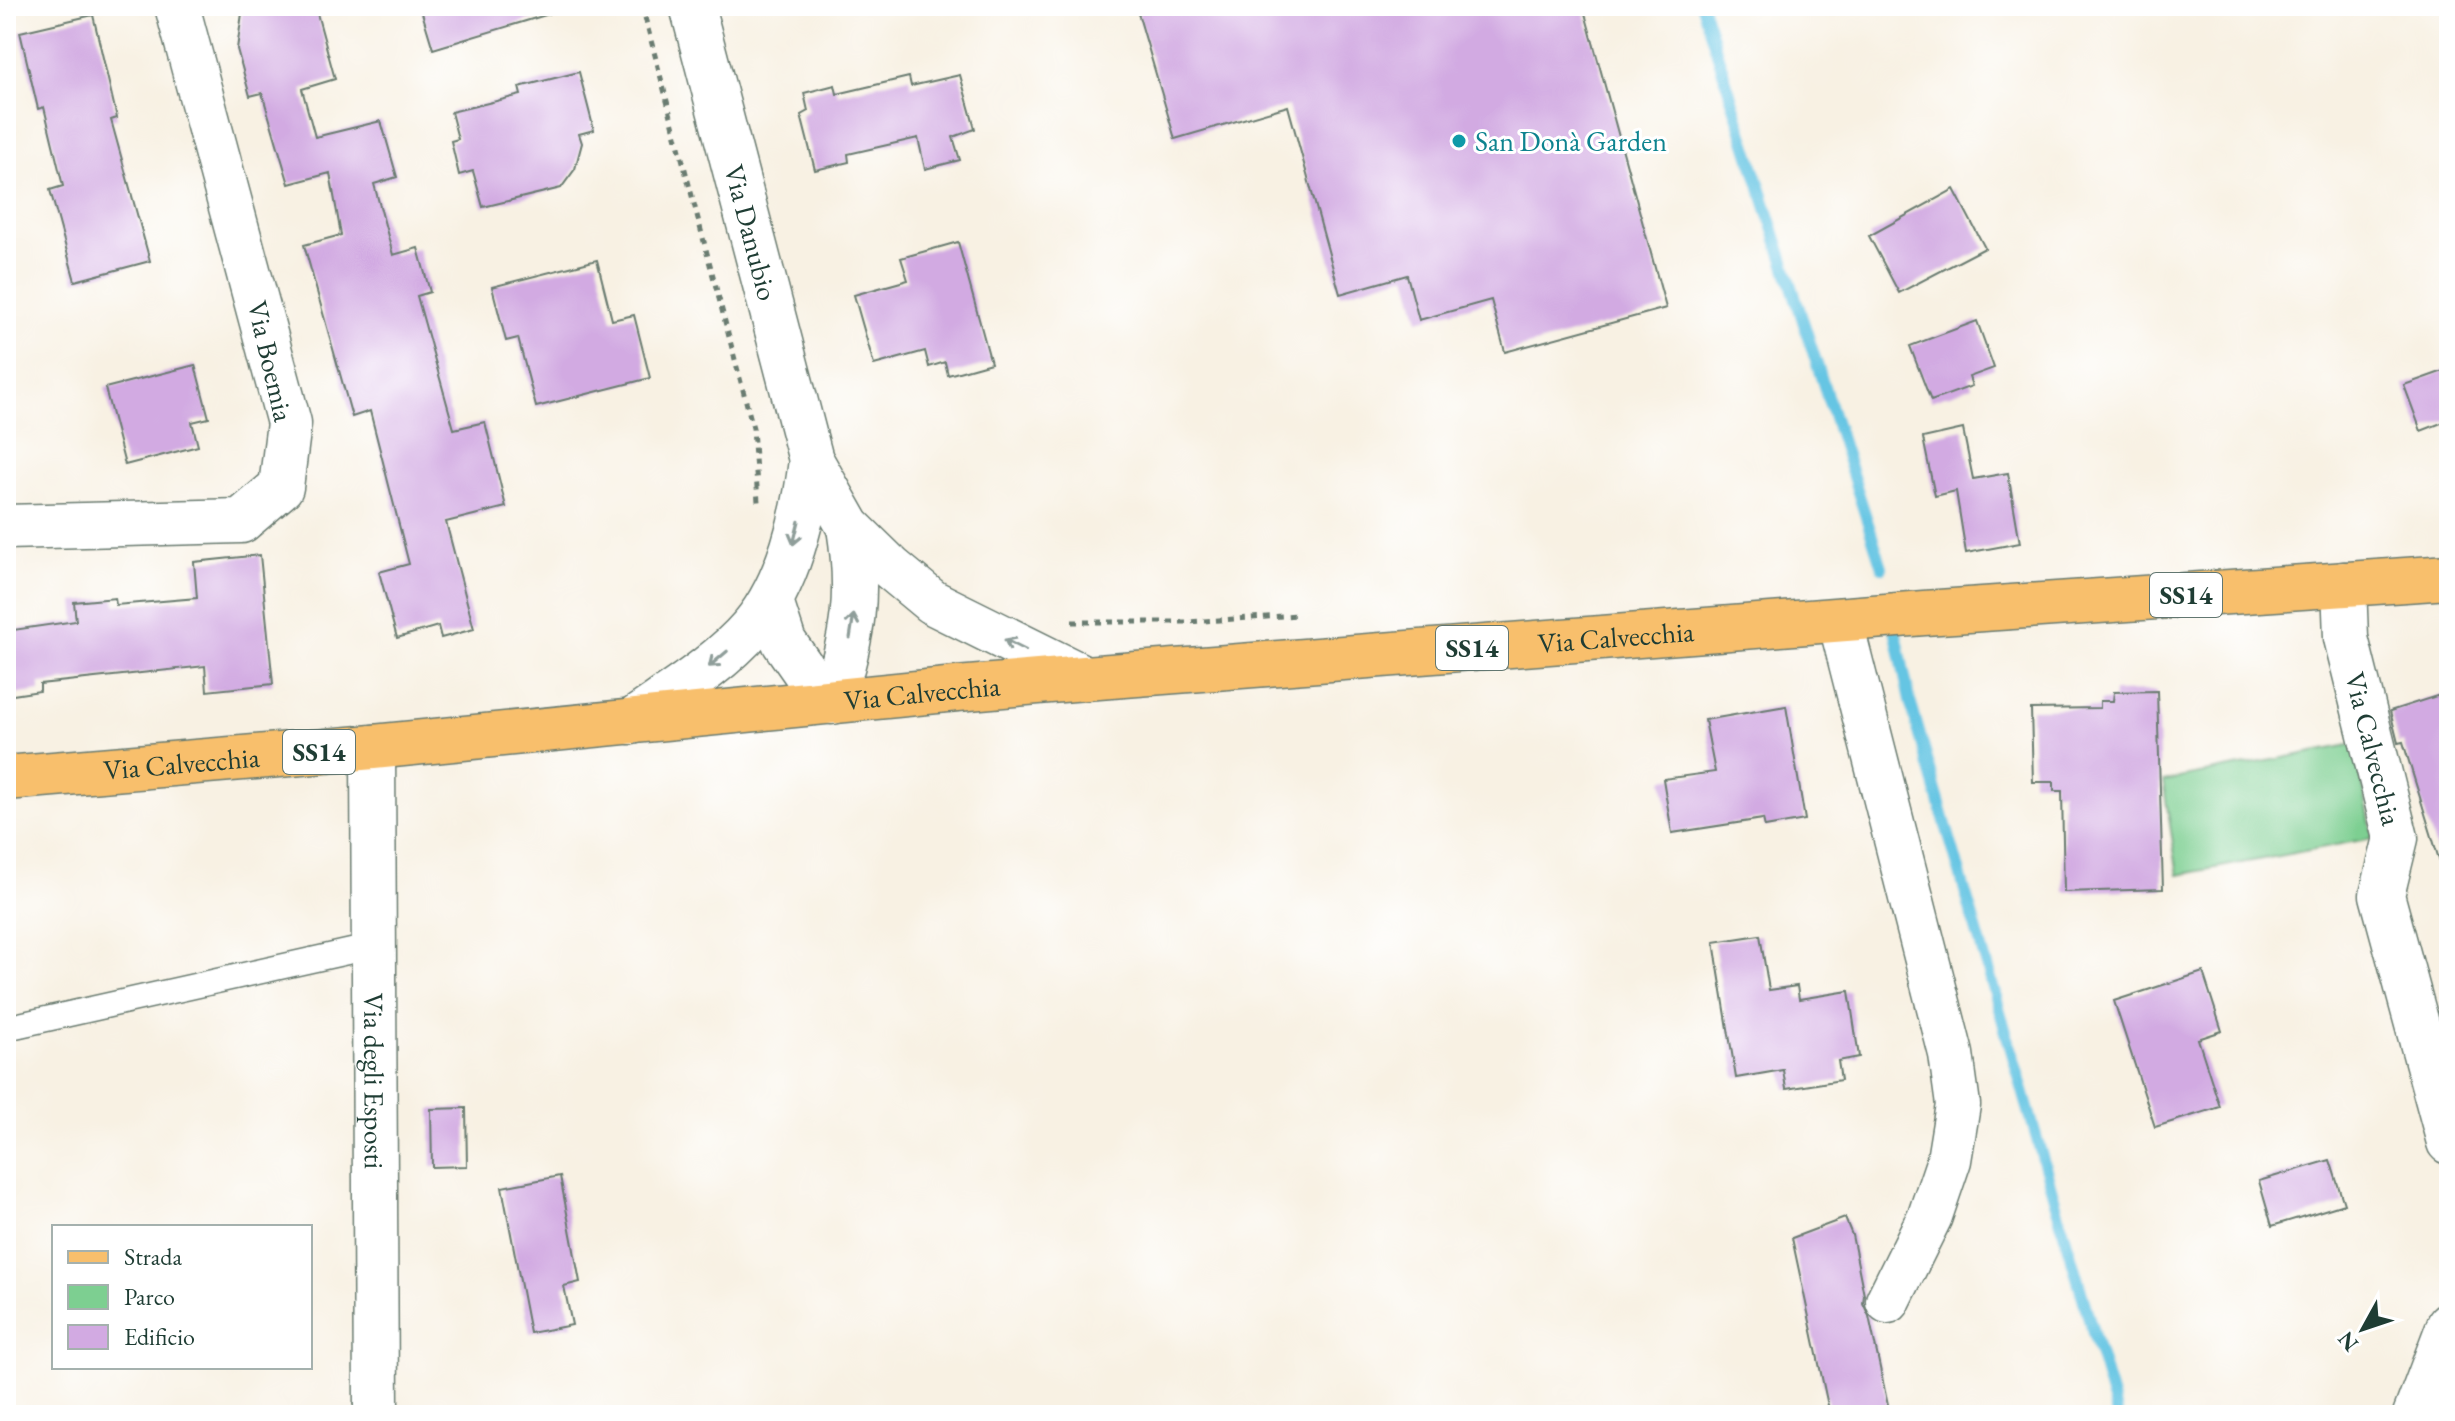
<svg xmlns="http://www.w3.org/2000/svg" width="2455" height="1421" viewBox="0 0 2455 1421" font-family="'EB Garamond',serif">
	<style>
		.green { fill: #7dcf91; stroke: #4e8662; stroke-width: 2 }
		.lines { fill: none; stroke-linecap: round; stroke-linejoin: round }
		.stream { stroke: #65c5e3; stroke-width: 12 }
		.building { fill: #d2aae2 }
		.lane-casing { stroke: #6b7c71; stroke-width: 27 }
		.street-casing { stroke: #6b7c71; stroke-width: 47 }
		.primary-casing { stroke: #6b7c71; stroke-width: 47 }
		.path { stroke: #6b7c71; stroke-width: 5; stroke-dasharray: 6 6; stroke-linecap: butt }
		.lane { stroke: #fff; stroke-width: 24 }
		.street { stroke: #fff; stroke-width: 44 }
		.primary { stroke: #f8bf6c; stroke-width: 44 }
		.oneway { stroke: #8f9e9a }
		.culture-dot { fill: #0f9aa8; stroke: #fff; stroke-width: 3 }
		.labels { text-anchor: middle; stroke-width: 6; stroke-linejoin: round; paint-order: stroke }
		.shield { fill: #fff; stroke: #627771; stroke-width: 2 }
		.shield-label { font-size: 26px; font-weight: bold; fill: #1f3d34 }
		.culture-label { font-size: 28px; fill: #0d838f; stroke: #fff; text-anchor: start }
		.street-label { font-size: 28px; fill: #1f3d34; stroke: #fff }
	</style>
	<rect width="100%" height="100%" fill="#fff"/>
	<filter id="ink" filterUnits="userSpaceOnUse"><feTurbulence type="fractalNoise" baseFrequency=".0125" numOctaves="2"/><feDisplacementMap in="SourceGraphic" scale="16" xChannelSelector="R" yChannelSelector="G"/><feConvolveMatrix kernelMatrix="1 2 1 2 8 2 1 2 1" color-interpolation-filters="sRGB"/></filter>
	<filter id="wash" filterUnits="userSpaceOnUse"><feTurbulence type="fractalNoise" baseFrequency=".006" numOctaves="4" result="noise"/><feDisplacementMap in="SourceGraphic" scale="32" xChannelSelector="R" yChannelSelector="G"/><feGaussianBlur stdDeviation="1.8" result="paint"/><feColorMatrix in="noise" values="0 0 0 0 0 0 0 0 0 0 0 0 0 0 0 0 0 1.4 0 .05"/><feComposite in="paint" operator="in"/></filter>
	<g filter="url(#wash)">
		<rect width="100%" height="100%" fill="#f8f1e3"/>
		<path class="green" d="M2355,744L2373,838L2178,875L2163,781Z"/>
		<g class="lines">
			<path class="stream" d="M1702,6L1882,567
				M1894,624L1910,701L2117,1415"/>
		</g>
		<g id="blocks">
			<path class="building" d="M243,6H315L335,79L302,89L315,137L381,121L397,177L374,184L393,255L418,248L430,292L417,296L454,429L485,422L506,507L446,522L474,629L441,638L438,626L397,638L379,572L409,564L370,411L352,417L304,245L341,235L330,173L289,184L262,93L250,96L237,49Z
				M420,6H548L549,14L433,49Z
				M1136,6H1583L1666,308L1505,352L1491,300L1419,320L1407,275L1340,294L1288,106L1175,139Z
				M93,15L117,118L111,120L150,261L75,281L50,190L63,186L44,107L38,109L20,32Z
				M579,72L594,130L579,134L582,143L575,169L561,188L483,207L473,171L459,175L451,141L458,139L451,112L521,95L519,87Z
				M960,75L975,129L953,137L960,160L925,169L918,138L848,154L849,162L815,170L801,115L808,111L804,93L835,85L837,94L909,77L911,86Z
				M1954,189L1985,248L1899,293L1869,236Z
				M958,242L991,363L948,375L945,362L929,367L925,351L874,365L854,295L908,280L901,258Z
				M597,260L612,320L634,315L650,378L536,407L518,338L506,341L492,287Z
				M1977,321L1994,368L1969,377L1972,386L1931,401L1910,346Z
				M195,365L209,418L192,422L198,446L125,465L105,388Z
				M2449,369V420L2421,431L2404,385Z
				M1963,429L1973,479L2008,473L2020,543L1966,553L1956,491L1935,496L1923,438Z
				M260,555L273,684L207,691L205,666L40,684V691L6,696V631L76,621L74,602L115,598L116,605L197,598L194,562Z
				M2157,691L2163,889L2064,892L2062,791H2054V782H2033L2031,709L2100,708V701H2113L2114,692Z
				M2449,692V865L2441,866L2403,742L2398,743L2390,711Z
				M1786,706L1805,820L1765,827L1763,819L1672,833L1663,779L1715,772L1705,720Z
				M1760,935L1769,990L1797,986L1799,999L1849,991L1859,1057L1838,1061L1841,1080L1786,1089L1783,1070L1736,1078L1714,942Z
				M2203,972L2222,1031L2198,1039L2220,1107L2155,1127L2114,1001Z
				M466,1108L467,1166L432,1167L431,1109Z
				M2330,1160L2344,1204L2272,1226L2259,1181Z
				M560,1176L580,1282L564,1286L572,1325L530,1333L502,1187Z
				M1845,1218L1852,1235L1864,1295L1863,1303L1869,1316L1890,1415H1830L1792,1238Z"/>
		</g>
	</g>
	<g filter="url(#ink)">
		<use href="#blocks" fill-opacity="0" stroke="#6b7c71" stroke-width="2"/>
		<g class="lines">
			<defs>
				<path id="lane" d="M6,1028L374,946"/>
				<g id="street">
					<path id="s1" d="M692,6L811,460L849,527L891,568L932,602L1085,678"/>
					<path d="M6,527L241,521L281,487L289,423L177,6"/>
					<path id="s2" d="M2344,584L2346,638L2396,838L2382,895L2449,1142"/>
					<path d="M771,602L784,642L807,675L832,702C853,636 860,596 849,527"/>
					<path d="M1840,620L1951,1054L1958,1105L1949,1160L1930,1216L1888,1301"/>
					<path d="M631,722C672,693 719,665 752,627C788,585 805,514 811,460"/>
					<path id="s3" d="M373,747L376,1415"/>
					<path d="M2415,1415L2449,1325"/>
				</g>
				<g id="primary">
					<path id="s4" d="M6,778L373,747L957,689L1085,678L1924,613L2449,577"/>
				</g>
			</defs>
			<use href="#lane" class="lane-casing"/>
			<use href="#street" class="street-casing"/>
			<use href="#primary" class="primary-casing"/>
			<path class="path" d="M642,6L753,428L758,502
				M1072,622H1188L1298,615"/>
			<use href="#lane" class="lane"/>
			<use href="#street" class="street"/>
			<use href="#primary" class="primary"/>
		</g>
		<defs><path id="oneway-shaft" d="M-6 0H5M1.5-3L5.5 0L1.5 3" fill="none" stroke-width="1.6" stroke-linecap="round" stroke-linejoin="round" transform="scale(2)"/></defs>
		<g class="oneway">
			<use href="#oneway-shaft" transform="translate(796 533) rotate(104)"/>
			<use href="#oneway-shaft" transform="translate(852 626) rotate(-81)"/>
			<use href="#oneway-shaft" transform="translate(1015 645) rotate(-153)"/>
			<use href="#oneway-shaft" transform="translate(718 659) rotate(140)"/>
		</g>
	</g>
	<circle class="culture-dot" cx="1459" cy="141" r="8"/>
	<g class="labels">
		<g class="shield">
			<rect x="2150" y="573" width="72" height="44" rx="6"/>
			<rect x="1436" y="626" width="72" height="44" rx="6"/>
			<rect x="283" y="730" width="72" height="44" rx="6"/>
		</g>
		<g class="shield-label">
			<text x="2186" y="604">SS14</text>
			<text x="1472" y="657">SS14</text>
			<text x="319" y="761">SS14</text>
		</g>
		<g class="culture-label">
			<text x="1475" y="151">San Donà Garden</text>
		</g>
		<g class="street-label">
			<text dy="10" stroke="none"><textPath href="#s1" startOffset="234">Via Danubio</textPath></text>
			<text transform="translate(271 361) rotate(77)" y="10">Via Boemia</text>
			<text dy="10" stroke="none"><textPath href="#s4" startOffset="1616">Via Calvecchia</textPath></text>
			<text dy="10" stroke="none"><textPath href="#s4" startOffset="920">Via Calvecchia</textPath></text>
			<text dy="10" stroke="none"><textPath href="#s2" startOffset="168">Via Calvecchia</textPath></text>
			<text dy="10" stroke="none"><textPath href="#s4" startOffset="176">Via Calvecchia</textPath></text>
			<text dy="10" stroke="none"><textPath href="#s3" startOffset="334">Via degli Esposti</textPath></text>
		</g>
	</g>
	<rect width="2455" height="1421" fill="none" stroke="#fff" stroke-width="32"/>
	<rect x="52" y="1225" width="260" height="144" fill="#ffffff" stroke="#a5b1ae" stroke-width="2"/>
	<rect x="68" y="1251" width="40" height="12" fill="#f8bf6c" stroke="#a5b1ae" stroke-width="2"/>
	<text x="124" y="1265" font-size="24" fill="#1f3d34">Strada</text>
	<rect x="68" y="1285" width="40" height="24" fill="#7dcf91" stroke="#a5b1ae" stroke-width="2"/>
	<text x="124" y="1305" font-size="24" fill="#1f3d34">Parco</text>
	<rect x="68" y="1325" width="40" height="24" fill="#d2aae2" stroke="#a5b1ae" stroke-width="2"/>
	<text x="124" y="1345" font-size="24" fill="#1f3d34">Edificio</text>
	<g transform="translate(2363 1329) rotate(230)" stroke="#ffffff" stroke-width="6" paint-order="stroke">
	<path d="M0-6L14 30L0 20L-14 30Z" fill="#1f3d34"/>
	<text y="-12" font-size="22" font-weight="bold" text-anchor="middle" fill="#1f3d34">N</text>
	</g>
</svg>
